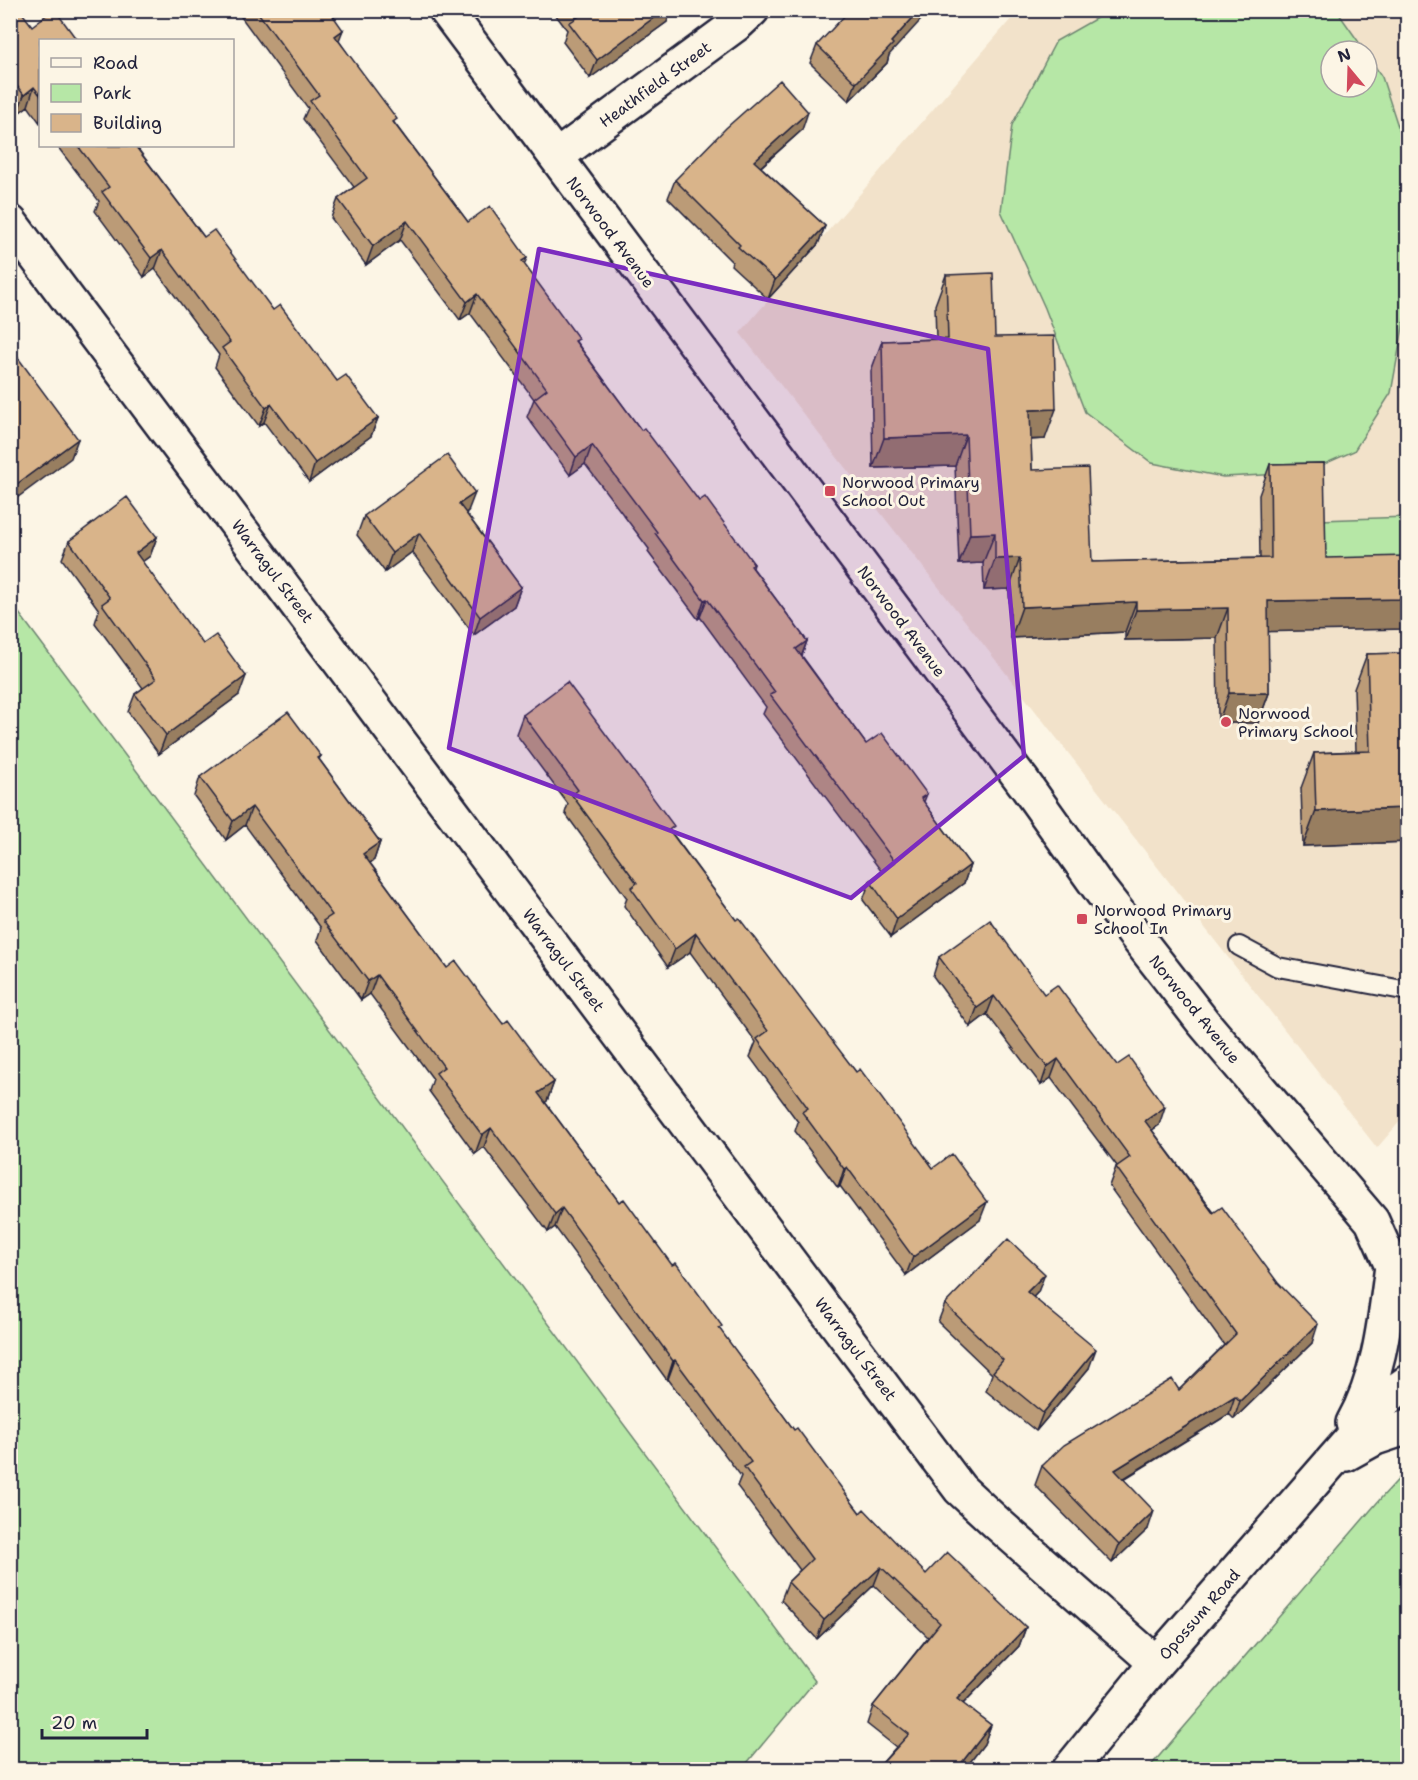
<svg xmlns="http://www.w3.org/2000/svg" width="1418" height="1780" viewBox="0 0 1418 1780" font-family="'Shantell Sans',sans-serif">
	<style>
		.built { fill: #f2e2ca; fill-rule: evenodd }
		.green { fill: #b6e7a6; stroke: #6c8470; stroke-width: 1.5 }
		.lines { fill: none; stroke-linecap: round; stroke-linejoin: round }
		.lane-casing { stroke: #22223b; stroke-width: 22 }
		.street-casing { stroke: #22223b; stroke-width: 38 }
		.lane { stroke: #fcf5e5; stroke-width: 18 }
		.street { stroke: #fcf5e5; stroke-width: 33 }
		.wall { fill: #bb9b77; stroke: #22223b; stroke-width: 1.5 }
		.shaded-wall { fill: #987e61; stroke: #22223b; stroke-width: 1.5 }
		.building { fill: #d9b48a; stroke: #22223b; stroke-width: 1.5 }
		.marked { fill: #7b2cbf; fill-opacity: 0.2; stroke: #7b2cbf; stroke-width: 4.5; stroke-linejoin: round }
		.poi-dot { fill: #d1495b; stroke: #fcf5e5; stroke-width: 2 }
		.labels { text-anchor: middle; stroke-width: 6; stroke-linejoin: round; paint-order: stroke }
		.street-label { font-size: 16px; fill: #22223b; stroke: #fcf5e5 }
		.poi-label { font-size: 16px; fill: #22223b; stroke: #fcf5e5; text-anchor: start }
	</style>
	<rect width="100%" height="100%" fill="#fcf5e5"/>
	<filter id="ink" filterUnits="userSpaceOnUse"><feTurbulence type="fractalNoise" baseFrequency=".0167" numOctaves="2"/><feDisplacementMap in="SourceGraphic" scale="12" xChannelSelector="R" yChannelSelector="G"/><feConvolveMatrix kernelMatrix="1 2 1 2 8 2 1 2 1" color-interpolation-filters="sRGB"/></filter>
	<g filter="url(#ink)">
		<path class="built" d="M1018,11H1407L1408,1112L1377,1148L740,333ZM1331,51H1367V87H1331Z"/>
		<path class="green" d="M1109,11H1337L1365,51H1331V87H1367V54L1382,77L1407,154V305L1391,393L1354,451L1304,473L1223,477L1152,463L1085,412L1045,308L1001,211L1012,125L1056,41Z
			M1407,517V595L1323,598L1321,520Z
			M10,601L815,1681L742,1769H11Z
			M1407,1470V1769H1148L1382,1497Z"/>
		<g class="lines">
			<defs>
				<path id="lane" d="M1239,946L1278,967L1408,991"/>
				<path id="street" d="M446,10L1024,783L1101,891L1203,1022L1372,1221L1392,1266L1408,1283
					M556,157L738,23L752,10
					M10,222L960,1489L998,1524L1156,1663
					M1353,1423C1380,1375 1385,1319 1392,1266
					M1346,1454L1375,1438L1408,1427
					M1069,1770L1156,1663L1332,1461L1390,1395L1408,1382"/>
			</defs>
			<use href="#lane" class="lane-casing"/>
			<use href="#street" class="street-casing"/>
			<use href="#lane" class="lane"/>
			<use href="#street" class="street"/>
		</g>
		<path class="wall" d="M10,10L40,40V123L28,106L17,114L10,105Z
			M236,10H329L339,41L395,124L468,222L527,258L524,265L577,343L641,430L699,501L754,564L753,568L807,641L802,656L866,744L924,802L970,865L964,883L891,937L863,900L870,881L882,872L763,714L766,707L700,617L698,619L648,552L649,549L585,464L570,475L527,417L534,399L470,313L460,320L400,240L366,265L331,218L338,199L354,187L303,119L308,108Z
			M552,10H671L667,22L590,78L563,42L567,30Z
			M817,45L889,55L887,63L849,101L810,63Z
			M802,130L761,167L825,226L818,244L768,299L731,265L732,262L668,198L675,180Z
			M57,146H140L138,149L204,237L273,310L337,381L378,418L371,436L309,482L264,422L259,426L215,367L219,355L155,269L144,277L95,211L99,201Z
			M946,275L995,337L1045,439L1031,440L1032,470L1092,562L1260,558L1259,495L1270,464L1324,463L1268,631L1269,693L1258,723H1218L1217,638L1125,640V632L1011,638L1009,589L984,590L983,563L959,564L955,466L873,468L871,371L882,341L936,339L935,305Z
			M468,511L466,513L521,587L514,606L474,635L412,552L385,572L357,535L364,516Z
			M157,537L150,556L142,562L239,695L159,754L128,712L135,694L143,688L95,623L99,610L62,559L69,541Z
			M1407,653V842L1303,846L1301,788L1314,753L1356,751L1354,689L1367,654Z
			M523,715L672,833L736,920L856,1072L933,1168L980,1220L906,1275L840,1186L838,1188L795,1131L798,1122L750,1057L756,1042L690,952L668,967L624,906L627,898L565,813L568,804L516,734Z
			M321,756L319,759L380,842L374,860L370,863L447,968L503,1024L554,1082L547,1101L545,1102L619,1202L720,1330L794,1430L860,1513L926,1574L1026,1627L1019,1646L963,1704L991,1725L984,1744L964,1770H876L896,1747L867,1724L873,1706L928,1637L874,1585L817,1639L781,1600L788,1582L800,1570L737,1486L741,1476L668,1379L667,1380L555,1227L548,1232L484,1147L475,1154L429,1091L433,1079L370,994L361,1000L317,940L321,928L245,825L226,840L194,796L200,777Z
			M939,957L1044,994L1159,1125L1152,1130L1312,1343L1234,1419L1229,1414L1124,1479L1148,1529L1112,1563L1035,1485L1042,1466L1179,1390L1224,1345L1109,1186L1116,1167L1117,1166L1051,1078L1041,1085L987,1014L970,1027L933,976Z
			M1038,1292L1033,1297L1089,1368L1036,1431L986,1391L992,1374L938,1322L945,1304Z"/>
		<path class="shaded-wall" d="M664,10H671L667,22L590,78L597,60Z
			M920,10H930L889,55L887,63L849,101L856,83L891,42Z
			M343,30L336,48L335,36Z
			M34,87L28,106L17,114L24,95Z
			M808,112L802,130L747,179L754,161Z
			M407,221L400,240L366,265L373,246Z
			M825,226L818,244L768,299L775,280Z
			M162,250L155,269L144,277L151,258Z
			M477,294L470,313L460,320L467,302Z
			M271,404L264,422L259,426L266,408Z
			M1056,409L1045,439L1019,440L1030,410Z
			M378,418L371,436L309,482L315,463Z
			M966,435L955,466L873,468L884,438Z
			M78,439L71,458L10,503V489Z
			M592,445L585,464L570,475L576,457Z
			M475,493L468,511L453,523L459,504Z
			M419,533L412,552L385,572L392,553Z
			M995,533L983,563L959,564L970,534Z
			M157,537L150,556L129,571L136,553Z
			M1020,558L1009,589L984,590L995,559Z
			M521,587L514,606L474,635L480,617Z
			M707,599L700,617L698,619L704,600Z
			M1407,599V629L1256,632L1268,601Z
			M1136,602L1125,632L1011,638L1022,607Z
			M1228,608L1217,638L1125,640L1136,610Z
			M807,641L800,660L796,649Z
			M246,676L239,695L159,754L166,735Z
			M1229,693H1269L1258,723H1218Z
			M927,794L920,812L921,798Z
			M252,807L245,825L226,840L233,821Z
			M1407,808V842L1303,846L1316,811Z
			M380,842L374,860L356,873L363,854Z
			M970,865L964,883L891,937L897,919Z
			M696,933L690,952L668,967L675,949Z
			M377,975L370,994L361,1000L368,981Z
			M994,996L987,1014L970,1027L977,1008Z
			M1058,1059L1051,1078L1041,1085L1047,1067Z
			M554,1082L547,1101L532,1112L538,1093Z
			M1165,1107L1159,1125L1139,1140L1145,1121Z
			M491,1128L484,1147L475,1154L482,1135Z
			M847,1167L840,1186L838,1188L844,1169Z
			M987,1202L980,1220L906,1275L913,1257Z
			M562,1208L555,1227L548,1232L555,1214Z
			M1045,1274L1038,1292L1020,1311L1027,1292Z
			M1318,1324L1312,1343L1234,1419L1240,1401Z
			M1096,1349L1089,1368L1036,1431L1043,1413Z
			M675,1360L668,1379L667,1380L673,1361Z
			M1235,1396L1229,1414L1108,1488L1115,1470Z
			M1154,1511L1148,1529L1112,1563L1119,1545Z
			M881,1567L874,1585L817,1639L824,1620Z
			M1026,1627L1019,1646L950,1717L957,1699Z
			M991,1725L984,1744L964,1770H956Z"/>
		<path class="building" d="M10,10H20L32,26L53,10H55L77,40H40V95L34,87L24,95L10,77Z
			M256,10H329L343,30L335,36L397,119L393,122L468,222L490,206L527,258L522,261L579,339L575,341L641,430L644,428L699,501L705,497L754,564L751,566L807,641L796,649L866,744L882,733L927,794L921,798L970,865L897,919L870,881L895,862L770,695L775,692L707,599L704,600L655,533L657,532L592,445L576,457L534,399L547,389L477,294L467,302L407,221L373,246L338,199L367,178L310,101L319,95Z
			M573,10H664L597,60L569,23L578,17Z
			M850,10H920L891,42L893,44L856,83L817,45Z
			M780,80L808,112L754,161L825,226L775,280L738,247L740,245L675,180L726,128Z
			M78,146H138L136,147L204,237L214,230L273,310L280,305L337,381L346,375L378,418L315,463L271,404L266,408L222,348L230,342L162,250L151,258L102,192L109,187Z
			M993,273L995,337L1054,336L1056,409L1030,410L1032,470L1088,468L1092,562L1271,558L1270,464L1324,463L1326,558L1407,556V599L1268,601L1269,693H1229L1228,608L1136,610V602L1022,607L1020,558L995,559V533L970,534L966,435L884,438L882,341L948,339L946,275Z
			M10,347L78,439L10,489Z
			M447,455L475,493L459,504L521,587L480,617L419,533L392,553L364,516Z
			M127,497L157,537L136,553L203,644L216,635L246,676L166,735L135,694L156,679L102,604L110,598L69,541Z
			M1407,653V808L1316,811L1314,753L1370,751L1367,654Z
			M567,682L674,826L669,830L736,920L739,918L856,1072L860,1069L933,1168L952,1154L987,1202L913,1257L847,1167L844,1169L802,1112L808,1108L757,1039L768,1031L696,933L675,949L631,888L637,883L572,795L578,790L523,715Z
			M288,712L321,756L318,758L380,842L363,854L447,968L456,961L503,1024L508,1020L554,1082L538,1093L619,1202L624,1199L672,1265L676,1263L722,1326L719,1328L794,1430L797,1428L860,1513L864,1509L926,1574L947,1552L1026,1627L957,1699L991,1725L956,1770H876L909,1734L873,1706L940,1623L881,1567L824,1620L788,1582L812,1559L744,1467L751,1462L675,1360L673,1361L562,1208L555,1214L491,1128L482,1135L436,1073L444,1067L377,975L368,981L323,921L332,915L252,807L233,821L200,777Z
			M990,920L1044,994L1057,985L1117,1065L1129,1057L1165,1107L1145,1121L1213,1213L1222,1207L1278,1283L1318,1324L1240,1401L1235,1396L1115,1470L1154,1511L1119,1545L1042,1466L1064,1445L1172,1379L1179,1390L1236,1334L1116,1167L1130,1157L1058,1059L1047,1067L994,996L977,1008L939,957Z
			M1008,1239L1045,1274L1027,1292L1096,1349L1043,1413L993,1372L1003,1360L945,1304Z"/>
	</g>
	<path class="marked" d="M539,249L988,349L1024,756L851,898L449,748Z"/>
	<g class="poi-dot">
		<rect x="824" y="485" width="12" height="12" rx="3"/>
		<circle cx="1226" cy="722" r="6"/>
		<rect x="1076" y="913" width="12" height="12" rx="3"/>
	</g>
	<g class="labels">
		<g class="street-label">
			<text transform="translate(655 84) rotate(-36)" y="6">Heathfield Street</text>
			<text transform="translate(611 232) rotate(53)" y="6">Norwood Avenue</text>
			<text transform="translate(273 571) rotate(53)" y="6">Warragul Street</text>
			<text transform="translate(902 621) rotate(53)" y="6">Norwood Avenue</text>
			<text transform="translate(564 960) rotate(53)" y="6">Warragul Street</text>
			<text transform="translate(1195 1009) rotate(51)" y="6">Norwood Avenue</text>
			<text transform="translate(856 1349) rotate(53)" y="6">Warragul Street</text>
			<text transform="translate(1199 1614) rotate(-49)" y="6">Opossum Road</text>
		</g>
		<g class="poi-label">
			<text x="842" y="488">Norwood Primary<tspan x="842" dy="18">School Out</tspan></text>
			<text x="1238" y="719">Norwood<tspan x="1238" dy="18">Primary School</tspan></text>
			<text x="1094" y="916">Norwood Primary<tspan x="1094" dy="18">School In</tspan></text>
		</g>
	</g>
	<rect width="1418" height="1780" fill="none" stroke="#fcf5e5" stroke-width="36"/>
	<rect x="18" y="18" width="1382" height="1744" fill="none" stroke="#22223b" stroke-width="2" filter="url(#ink)"/>
	<rect x="39" y="39" width="195" height="108" fill="#fcf5e5" stroke="#a5a1a1" stroke-width="1.5"/>
	<rect x="51" y="58" width="30" height="9" fill="#fcf5e5" stroke="#a5a1a1" stroke-width="1.5"/>
	<text x="93" y="69" font-size="18" fill="#22223b">Road</text>
	<rect x="51" y="84" width="30" height="18" fill="#b6e7a6" stroke="#a5a1a1" stroke-width="1.5"/>
	<text x="93" y="99" font-size="18" fill="#22223b">Park</text>
	<rect x="51" y="114" width="30" height="18" fill="#d9b48a" stroke="#a5a1a1" stroke-width="1.5"/>
	<text x="93" y="129" font-size="18" fill="#22223b">Building</text>
	<g transform="translate(1349 69) rotate(341)"><circle r="28" fill="#fcf5e5" stroke="#a5a1a1" stroke-width="1.5"/>
	<path d="M0-4.5L10 22L0 15L-10 22Z" fill="#d1495b"/>
	<text y="-9" font-size="16" font-weight="bold" text-anchor="middle" fill="#22223b">N</text>
	</g>
	<path d="M42 1729v9h105v-9" fill="none" stroke="#22223b" stroke-width="3"/>
	<text x="51" y="1729" font-size="18" fill="#22223b" stroke="#fcf5e5" stroke-width="4.5" paint-order="stroke">20 m</text>
</svg>
